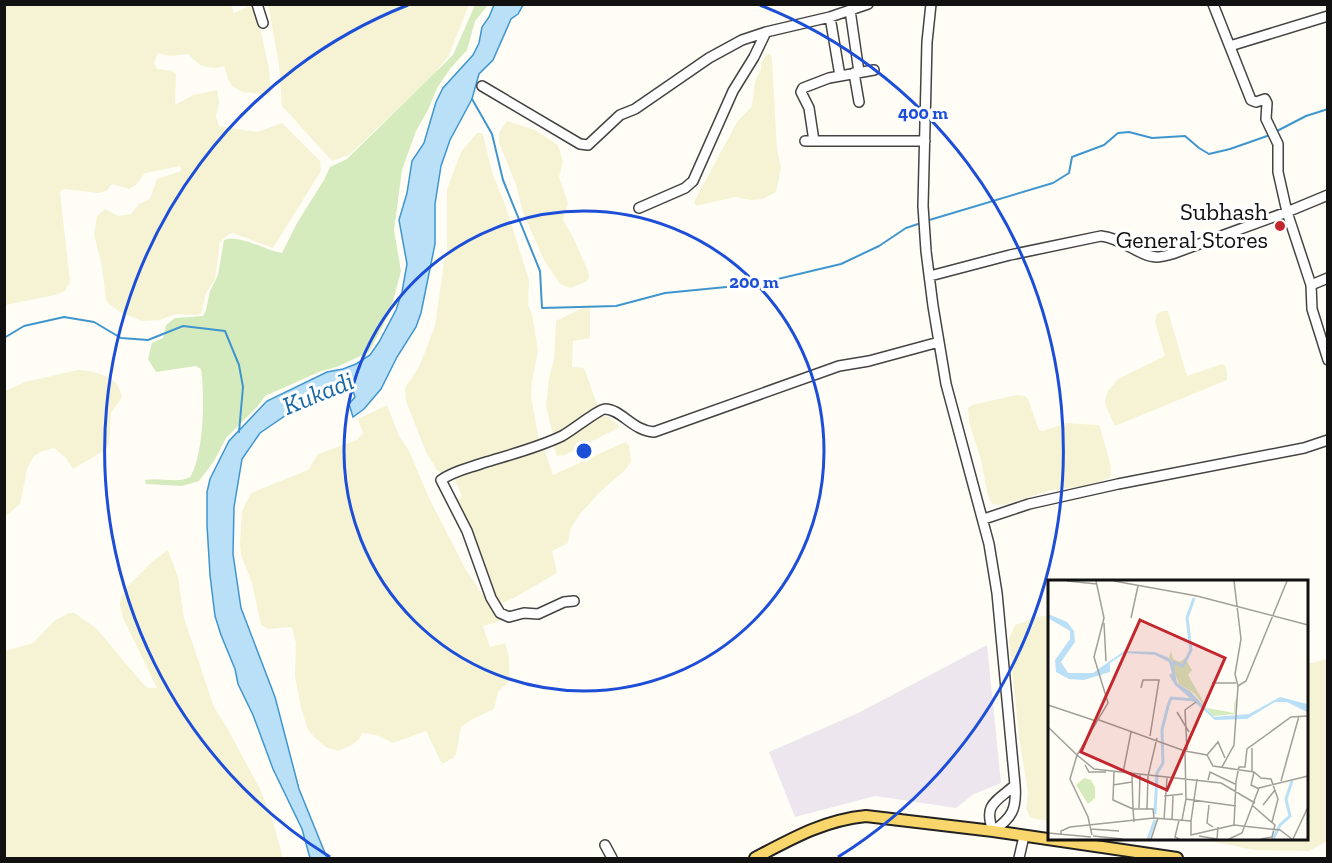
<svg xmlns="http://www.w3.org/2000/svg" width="1332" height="863" viewBox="0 0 1332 863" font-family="'Zilla Slab',serif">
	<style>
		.industrial { fill: #eee6ef }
		.farmland { fill: #f6f3d4 }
		.green { fill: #d5ebbd }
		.water { fill: #b9e0f7; stroke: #3f96cf; stroke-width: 1.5 }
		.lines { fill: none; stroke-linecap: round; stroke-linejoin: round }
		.stream { stroke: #3f96cf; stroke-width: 2 }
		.minor-casing { stroke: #444; stroke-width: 12 }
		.major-casing { stroke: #222; stroke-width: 14 }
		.minor { stroke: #fff; stroke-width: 9 }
		.major { stroke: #f9d66b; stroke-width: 10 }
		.ring { fill: none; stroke: #1d4ed8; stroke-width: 3 }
		.poi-dot { fill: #c4262e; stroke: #fff; stroke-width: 2 }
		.labels { text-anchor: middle; stroke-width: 6; stroke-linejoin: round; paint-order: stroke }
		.poi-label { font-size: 24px; fill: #111; stroke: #fff; text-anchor: end }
		.water-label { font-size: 26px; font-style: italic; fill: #1768a6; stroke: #fff }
		.inset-river { fill: none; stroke: #b9e0f7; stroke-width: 3 }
		.inset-road { fill: none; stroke: #a09f9a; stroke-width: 1.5 }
		.view { fill: #c4262e; fill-opacity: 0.15; stroke: #c4262e; stroke-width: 3 }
		.inset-edge { fill: none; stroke: #111; stroke-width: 3 }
		.centre { fill: #1d4ed8; stroke: #fff; stroke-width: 3 }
		.ring-label { font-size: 18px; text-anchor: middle; font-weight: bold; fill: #1d4ed8; stroke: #fff; stroke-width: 6; stroke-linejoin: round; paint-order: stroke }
	</style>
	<rect width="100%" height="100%" fill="#fffdf5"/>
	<path class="industrial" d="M987,645L1001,783L974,794L956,808L875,796L795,817L769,752L858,713Z"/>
	<path class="farmland" d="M231,5L234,13L250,6L256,16L261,32L269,69L271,93L268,95L243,92L233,87L228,79L224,66L215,68L207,67L200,65L188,54L170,56L158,53L154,63L157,69L172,71L176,74L175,105L193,95L217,90L219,103L216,117L219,126L257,132L282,123L320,161L321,171L273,248L233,233L229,234L220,242L215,279L206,293L201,314L196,315L177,314L159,320L142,321L120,312L110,305L106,300L102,267L94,234L97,216L105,209L118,216L131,214L139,204L150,199L157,179L181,171L180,166L145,173L136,185L129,189L112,184L106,191L98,193L64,189L60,192L70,282L65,291L55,295L5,305V5Z
		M268,5V4L469,5L448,57L431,77L349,155L332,161L282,106L279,64Z
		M767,54H771L772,60L777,149L781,168L776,192L763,199L751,200L735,197L696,206L694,202L737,122L752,106L755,81L761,70V63Z
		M507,121L535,130L558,145L563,162L559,177L568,203L563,220L573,237L588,271L589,278L586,282L570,288L560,284L544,260L523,212L516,185L499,142V133Z
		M477,133H482L484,138L492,172L506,207L529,280L528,305L532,314L538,351L532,381L531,396L539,441L441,472L437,470L426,452L406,401L405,388L419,367L435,326L444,263L447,255V189L461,152Z
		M590,304V338L573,341L572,367L584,368L598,407L573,426L553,435L546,406L549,378L554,359L556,321Z
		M1162,311H1168L1187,376L1222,364L1225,366L1227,371V380L1115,426L1106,407L1105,400L1108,391L1118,379L1165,356L1155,322L1157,314Z
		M78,370L90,371L105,376L115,382L120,390L122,397L111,413L109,444L105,450L73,469L66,458L54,448L42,451L34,456L27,469L20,504L5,517V391L25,382Z
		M1017,395L1025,396L1028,399L1039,430L1043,431L1067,423L1098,425L1100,427L1110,463L1111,474L1109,478L1085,486L1051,490L1003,505L992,504L987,492L981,460L969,422L968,408L972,405Z
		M387,405L399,436L409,451L430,500L465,568L482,594L489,597L500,621L483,626L490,647L505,643L509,656L510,680L498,692L494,709L471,720L461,727L456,754L453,758L442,764L426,731L393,743L376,735L363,733L358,740L352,745L338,751L326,747L314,737L307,728L300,703L295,676L296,643L293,631L291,627L268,629L261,625L252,583L241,555L240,543L242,511L251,493L308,470L318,454L357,440L363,433L358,419Z
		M598,415L609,417L620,427L565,455L557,456L553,446L555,443Z
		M625,442L629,445L631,462L625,470L600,492L580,514L570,530L568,543L552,551L557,573L512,599L502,603L496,600L455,501L462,496L453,476L544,448L553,475Z
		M168,550L178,577L184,618L214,707L226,726L260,789L272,819L283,858H5V651L33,643L54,621L69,613H74L96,628L144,685L149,688H157L123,618L120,605L121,597L127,587L153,561Z
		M1050,615V821L1031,818L1026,809L1028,793L1019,736L1009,639L1015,625L1037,617Z
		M1327,659V841L1309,851L1254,850L1196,838H1306L1307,664Z"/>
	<path class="green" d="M475,5H488L475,21L467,50L450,69L437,88L428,110L416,131L402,170L394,230L401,271L390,312L369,352L339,366L319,372L265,396L258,406L226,438L214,461L199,481L182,486L146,484L145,480C159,477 179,484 190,477C204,456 205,393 201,369L196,366L156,372L148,359L152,343L163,338L166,325L175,318L203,316L206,310L210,291L218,275L224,240C239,234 265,250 282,253L297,223L324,180L330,167L347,159L453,55Z"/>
	<path class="water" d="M494,5H523L518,14L511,19L493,60L479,74L472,99L450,140L441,166L435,204V244L421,313L416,327L397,357L381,389L364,409L353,417L349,404L355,397L353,391L343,389L326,394L301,405L260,433L242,459L234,507L233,554L241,608L275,697L299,789L327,858H310L302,829L273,769L253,715L238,684L235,669L221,635L215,616L210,575L207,525V492L210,479L229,441L267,401L327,372L343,369L356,364L370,355L379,342L396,310L402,292L407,264L399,220L407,193L412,161L424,143L436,102L443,88L473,55L479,43L482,27L489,17Z"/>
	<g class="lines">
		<path class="stream" d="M472,99L492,134L503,180L540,271L542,308L616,306L665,293L757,284L841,264L879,246L906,228L921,223
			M1275,132L1306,116L1328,109
			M926,221L1053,183L1069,173L1072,157L1104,145L1118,133L1129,132L1152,138L1185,136L1199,148L1209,154L1230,149L1270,135
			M4,338L24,326L64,317L94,322L121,338L148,340L183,326L225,331L239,365L243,387L239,432"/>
		<defs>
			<path id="minor" d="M257,4L263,23
				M931,4L927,42L923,206L926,251L933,306L946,384L989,544L997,593L1015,785C1017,809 1012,818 993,831C983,804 996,802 1015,785
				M1213,4L1251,100L1256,102L1265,99L1267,103L1266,119L1278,144V172L1287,212L1311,285L1312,309L1328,360
				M850,10L859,72
				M830,17L840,76
				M1230,46L1328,16
				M854,73L859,102
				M482,86L580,144L588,145L620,115L635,109L709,58L742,40L766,32L830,17L868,4
				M805,141H925
				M814,141L809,108L801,92L803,88L829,78L874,70
				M639,208L685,188L693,181L733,91L754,57L766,32
				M930,276L1010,255L1101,236C1122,238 1140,257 1157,257C1162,257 1168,255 1172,254L1287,212L1328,195
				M1311,285L1328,278
				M984,519L1029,504L1118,484L1304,448L1328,440
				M574,601L564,602L538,614L524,613L509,617L500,613L491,598L467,531L441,480C453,471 469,468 483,463C509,455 537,448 562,436C570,432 599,409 605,409C621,409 633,431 654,432L839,366L869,361L939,342
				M605,845L612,858
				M1019,858L1024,836"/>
			<path id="major" d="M755,858C791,839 824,820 866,816L993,831L1177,858"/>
		</defs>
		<use href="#minor" class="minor-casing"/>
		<use href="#major" class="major-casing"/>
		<use href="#minor" class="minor"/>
		<use href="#major" class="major"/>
	</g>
	<g class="ring">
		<circle cx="584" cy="451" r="240"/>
		<path d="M330 857A479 479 0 0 1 408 5M760 5A479 479 0 0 1 838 857"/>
	</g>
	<circle class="poi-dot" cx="1280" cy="226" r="6"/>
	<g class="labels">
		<g class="poi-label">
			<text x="1268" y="220">Subhash<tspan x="1268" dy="28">General Stores</tspan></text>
		</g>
		<g class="water-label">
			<text transform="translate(318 393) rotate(-22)" y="9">Kukadi</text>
		</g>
	</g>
	<g transform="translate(1048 580)">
		<rect width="260" height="260" fill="#fffdf5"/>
		<path d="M123,71L125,79L132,82L137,78L144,90L140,95L159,128L186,133V124L189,115L187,134L165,136L146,113L131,104L121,77ZM36,198L43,200L47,207V218L40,224L28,205Z" fill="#d5ebbd"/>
		<path d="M0,34L19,42L26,51L27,62L13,82L20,93H45L76,71L107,72L121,78L126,86L129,103L143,112L166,137L201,134L232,117L259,124V132L239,122H227L199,139L167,140L127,105L121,95L124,93L121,82L107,75L77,73L62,83V92L36,100L21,99L8,92L7,80L22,59V51L0,38Z" fill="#b9e0f7"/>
		<path class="inset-river" d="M124,82L135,86L143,70L139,38L146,18M107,234L109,193L115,183L114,150L120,126L123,118L147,120M100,259L107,240M225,259L232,245L242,236L238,219L244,201"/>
		<path class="inset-road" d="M19,1L49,4M66,1L149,16L260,45M186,1L193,59L187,94L190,106M83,38L90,6M56,43L58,81M164,103H188M93,108L95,100H111L102,156M0,125L48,141M129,132L141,152M51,140L137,171L138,219L188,226M0,147L29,175M204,168V192M139,170L137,130L148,122M137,171L159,175L165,186L206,192L213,198L223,199L230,219L224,242M29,175L46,189L173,203L207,223M159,175L170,162L177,178M37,185L41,192H58M174,187L186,165L190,106L198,101L239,1M66,192L65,220L85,229L84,194M206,192L203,205L211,209M75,193L83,152M160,200L162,192L187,204M233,201L251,136M65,205L84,202M116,216L135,214M161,225L159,243L165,247M215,225L227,210M205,226L227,245L224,257L213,259M91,228L92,195M106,238L105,229H99L100,196L109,158M116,239L119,198M124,240L125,216M134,240L138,219M143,241L149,199M86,242L85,229H99M186,245L188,201L191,187H197L199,169L243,137L260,136M43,249L71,251M0,253L43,257M13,255V251L22,247L106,238L143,241V255L186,245L232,250L244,259M44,255L40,237L22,199L29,175L60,123L46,77L56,38L48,1M45,256L75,259M151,256L169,259L170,247M103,259L110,238M131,259L127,257L131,240M181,259L194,253L211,208L260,196M245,259L260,227"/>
		<path class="view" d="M92,40L177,78L119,210L33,172Z"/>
		<rect width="260" height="260" class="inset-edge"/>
	</g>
	<circle cx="584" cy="451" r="9" class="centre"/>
	<g class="ring-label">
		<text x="923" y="119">400 m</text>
		<text x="754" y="288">200 m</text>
	</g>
	<rect width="1332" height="863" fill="none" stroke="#111111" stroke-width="12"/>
</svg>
